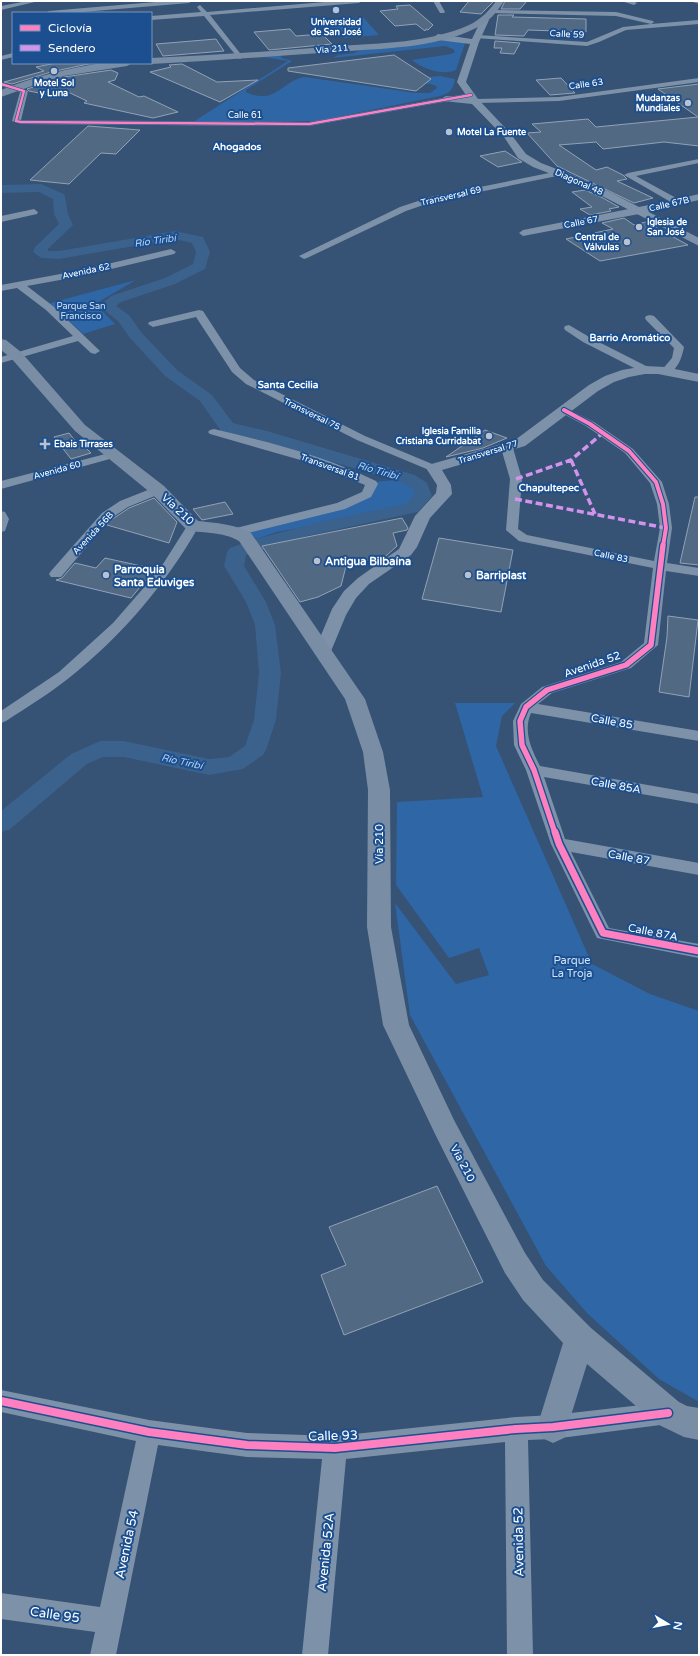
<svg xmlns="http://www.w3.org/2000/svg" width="700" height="1656" viewBox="0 0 700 1656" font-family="'Varela Round',sans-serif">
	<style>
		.green { fill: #2f66a5 }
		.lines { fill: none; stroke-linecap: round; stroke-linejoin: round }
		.river { fill: #3b618d; fill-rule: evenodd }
		.building { fill: #526984; stroke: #92a2b6 }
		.minor { fill: #7d92a8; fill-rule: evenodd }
		.tertiary { fill: #7d92a8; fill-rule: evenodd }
		.secondary { fill: #798da4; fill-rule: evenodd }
		.quiet { stroke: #d193ec; stroke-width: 3.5; stroke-dasharray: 7 3.5; stroke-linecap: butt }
		.cycleway-far4-casing { stroke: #1b4f8f; stroke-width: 3.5 }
		.cycleway-far3-casing { stroke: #1b4f8f; stroke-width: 6 }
		.cycleway-far2-casing { stroke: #1b4f8f; stroke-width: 8 }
		.cycleway-far1-casing { stroke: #1b4f8f; stroke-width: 10 }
		.cycleway-casing { stroke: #1b4f8f; stroke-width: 11 }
		.cycleway-far4 { stroke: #ff80c0; stroke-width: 2.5 }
		.cycleway-far3 { stroke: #ff80c0; stroke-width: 4 }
		.cycleway-far2 { stroke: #ff80c0; stroke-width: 5.5 }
		.cycleway-far1 { stroke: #ff80c0; stroke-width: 7 }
		.cycleway { stroke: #ff80c0; stroke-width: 8 }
		.poi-dot { fill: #b9c2ce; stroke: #1b4f8f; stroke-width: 1.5 }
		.labels { text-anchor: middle; stroke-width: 4; stroke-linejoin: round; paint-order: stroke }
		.far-poi-label { font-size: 9px; font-weight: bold; fill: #fff; stroke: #1b4f8f; text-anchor: end }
		.far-street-label { font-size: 9px; fill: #fff; stroke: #1b4f8f }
		.far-park-label { font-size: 9px; fill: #cfe3fa; stroke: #1b4f8f }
		.far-neighbourhood-label { font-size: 10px; font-weight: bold; fill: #fff; stroke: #1b4f8f }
		.far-water-label { font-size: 10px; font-style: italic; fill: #b5d3f5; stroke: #1b4f8f }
		.street-label { font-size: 11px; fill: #fff; stroke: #1b4f8f }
		.poi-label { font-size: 11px; font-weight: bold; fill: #fff; stroke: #1b4f8f; text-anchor: start }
		.park-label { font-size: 11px; fill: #cfe3fa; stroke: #1b4f8f }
		.near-street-label { font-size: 13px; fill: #fff; stroke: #1b4f8f }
	</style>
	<rect width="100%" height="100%" fill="#365274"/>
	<path class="green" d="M363,17L379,35L344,38L338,33H330L317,21Z
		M449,40L465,43L456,70C442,76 423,69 412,60L451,54L455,52L453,49L445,46L333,58L338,55L354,53L364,48L400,46Z
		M280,55L282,58L292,61L246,90V92C276,106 282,80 305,77L416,93H430L437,88L436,86L431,84L334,69L416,78L440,76L455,79C453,89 451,93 440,96L317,121L193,122L288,61L263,57Z
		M136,280L95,304L115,324L83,334L50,303Z
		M404,479L417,490V499L407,508L277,532L256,539L248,531L369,494L374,482Z
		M455,703H515L502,716L496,746L592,964L650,994L699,1011V1402L659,1379L587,1313L546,1266L410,1015L395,903L456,984L489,975L479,948L449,958L396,885L397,802L483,797Z"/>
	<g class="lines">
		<path class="river" d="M41,184L64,194L65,197L68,214L73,225L48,249V251H59L175,231L203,237L210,252L205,269L175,284L121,302L116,306L129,315L141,332L177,370L212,395L233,423L267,431L415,475L427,483L432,496L418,512L307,536L246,555L244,566L266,602L275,625L281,673L276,720L266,750L263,755L243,769L209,775L124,757H103L87,764L9,830L1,832V811L71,754L100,741H124L209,759L229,757L245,746L254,720L259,673L255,625L246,602L224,566L227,552L230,548L252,540L324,521L406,504L414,495L413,489L403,483L256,439L221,431L200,401L165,376L130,338L118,321L99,306L111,296L165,278L193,264L196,252L192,243L175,239L59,259L41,258L33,252L35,247L59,224L54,214L53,199L39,192L1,193V185Z"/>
	</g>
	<path class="building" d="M469,1H494L481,14L460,12Z
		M505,1H527L520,9H501Z
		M410,5L433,25L428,30L426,29L425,31L416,24L395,26L380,11L398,9L396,6Z
		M498,15H514L512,17L586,19V32L528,30L524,36L495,35Z
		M290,29L296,36L322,34L332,44L269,50L254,32Z
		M216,39L224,51L163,56L156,44Z
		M495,41L520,43L514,54L500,53L502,48H494Z
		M394,55L431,79L416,91L288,71V68Z
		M56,63H93L51,72L12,84L4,82L44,71L36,67Z
		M182,64L217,82L258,80L220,102L150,72L171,67L169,65Z
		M111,70L118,73L115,80L108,82L139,97L144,96L178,112L153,118L84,103L87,101L68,92L54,96L29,91L27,89L64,77Z
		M561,78L575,93L550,95L536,80Z
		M699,84V146L664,142L603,149L596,142L559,145L596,170L607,167L623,175L627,179L617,181L653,198L634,203L557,166L527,133L541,132L532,124L588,119L596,127L698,117L658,89Z
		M88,126L140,130L116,154L101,153L69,184L30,180Z
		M505,151L522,162L498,167L480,156Z
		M585,190L603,198L619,207L609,209L611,211L590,215L580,209L592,207L572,192Z
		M624,218L634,225L646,222L688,245L600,261L566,239L613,229L602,223Z
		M485,430L507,438L483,448L446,457Z
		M69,433L77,443L80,442L91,453L71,459L54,437Z
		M695,497H699V565L680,563Z
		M154,498L177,522L169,543L107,525L111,520L129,508Z
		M225,502L233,514L202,520L193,509Z
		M402,518L408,528L407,530L393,533L397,546L386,556L346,566L341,586L318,597L300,602L262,546Z
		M439,538L513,550L501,612L422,599Z
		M105,558L155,569L131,598L56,580L62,578L75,563L96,568Z
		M668,616L698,620L689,697L659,692L667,637Z
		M437,1186L483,1282L344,1335L321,1275L346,1265L329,1227Z"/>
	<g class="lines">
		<path class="minor" d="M27,1H39L1,10V6Z
			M167,1H192L189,3L71,13H46L49,11Z
			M336,1H362L359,3L210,15L243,57L240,59L238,58L204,16L151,20V16L201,12L197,7L200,5L207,12Z
			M433,1H439L445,12L444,13H440Z
			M621,1H633L637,3L634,5Z
			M692,1H699V4L693,2Z
			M493,10L616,12L653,21L654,22L651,24L699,20V24L626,30L599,42L587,46L476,38L475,37L478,35L587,42L623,27L651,24L616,16L491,13V11Z
			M13,53V57L1,60V56Z
			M699,78V82L559,101L475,103L471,101L475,99L559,97Z
			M1,82L28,91L21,120L309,122L471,93L475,95L471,97L309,126L21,124L12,121L20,92L1,86Z
			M699,159V163L636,176L678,199L699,194V200L639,214L523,236L519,233L523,230L669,201L624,175L628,173Z
			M559,171H562L563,173L562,175L435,201L406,211L307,258L304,259L299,256L400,207L430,197Z
			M34,209L38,212L37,214L1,222V216Z
			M171,249L176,252L174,254L82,276L27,286L53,306L100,351L95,354L91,353L78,341L1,363V357L73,336L46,310L17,288L1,291V285L82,270Z
			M199,310L203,311L240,368L254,380L365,436L437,466L439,468L437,470H429L357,440L246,384L232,372L196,317L153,327L148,324L149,322Z
			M650,315L654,316L684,347C682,357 678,371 666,374L661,371L672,358L674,348L646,320L645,318L646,316Z
			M569,325L591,338L650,368L651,370L646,373L642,372L583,342L565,330L564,328L565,326Z
			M564,407L594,422L633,449L662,482L669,504L672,528L667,563L699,568V576L666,571L658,645L631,668L552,693L538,704L699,731V741L531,713C523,731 531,749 540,766L699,794V804L544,777L565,839L699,863V875L571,852L609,928L699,944V958L597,938L551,844L526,770L514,745L513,721L521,704L542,687L621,662L644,643L653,568L519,541L506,530L510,479L501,448L503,446H511L513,448L522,479L518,529L527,535L654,561L660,528L657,504L650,483L625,453L586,426L560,412L558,410Z
			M214,429C269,442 325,456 376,481L378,484L371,497L345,509L236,536L232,535L230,532L232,529L337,503L362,492L365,485L311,463L210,434L208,432L210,430Z
			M113,452L117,453L119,455L117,457L1,489V481Z
			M158,486L162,487L164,490L162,493L128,507L110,519L61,577H51L49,574L51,571L102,513L120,501Z
			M1,511L5,512L9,519L5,531L1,532Z
			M193,522L197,523L199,526C166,584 122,636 69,678C49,694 27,707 6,721L1,723V711L59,672L113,623L147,584L163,564L189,523Z
			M1,1390L149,1420L247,1433L335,1436L516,1417L553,1415L668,1402L676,1405L679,1413L676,1421L668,1424L553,1439L528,1440L533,1655H507L505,1442L346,1459L328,1655H302L322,1459L247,1457L158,1445L116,1655H90L95,1632L1,1619V1593L100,1607L136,1441L1,1412Z"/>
		<path class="tertiary" d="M482,18H485L489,20L479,42L466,82L478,99L510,133L526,154L541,163L575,176L612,193L699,238V246L604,197L567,180L533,167L518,158L504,137L472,104L443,101L441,99L446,96L468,98L457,82L470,44L438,40L434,37L438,34L472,39Z
			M645,366L665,367L699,374V382L658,374H645L629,377L614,382L598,391L525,446L442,470L451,485L452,494L430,518L417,547L411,555L369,584L356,598L346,615L329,656L323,657L317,656L314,652L332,609L344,591L358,578L399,549L415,516L436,493L437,485L426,468L428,465L515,440L589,385L605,376L622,370Z"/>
		<path class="secondary" d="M496,1H504C497,12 489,22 476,28C434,49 382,48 336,52C274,56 213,61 151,64L148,63H151V58C213,55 276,51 338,46C381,43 429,43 469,25C480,20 489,11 496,1Z
			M103,63H132L127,66L64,76L35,85L1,97V90C34,77 68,68 103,63Z
			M1,339L6,340L21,352L85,425L164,486L198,521C217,523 234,524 251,533L365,699L383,752L390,790L391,927L409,1025L454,1120L525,1253L543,1280L591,1328L679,1402L687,1406L699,1408V1440L684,1437L657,1424L587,1364L564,1438L553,1443L542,1438L537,1427L563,1343L523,1300L505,1273L436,1136L383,1025L367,927L368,790L363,752L345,699L239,541C221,531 206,534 187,530L152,494L75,431L11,358L1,350Z"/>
		<path class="quiet" d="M571,460L595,514
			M516,479L571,460L604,432
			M515,499L666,528"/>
		<defs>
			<path id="cycleway-far4" d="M1,84L24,91L16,121L21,122L309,124L471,95"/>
			<path id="cycleway-far3" d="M564,410L590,424L629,451L656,482L663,504L666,528L663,546"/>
			<path id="cycleway-far2" d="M555,833L534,770L522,745L520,721L526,707L547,690L626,665L651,645L663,545"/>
			<path id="cycleway-far1" d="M555,832L559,844L603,933L699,951"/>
			<path id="cycleway" d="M1,1401L149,1432L247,1445L335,1448L516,1429L553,1427L668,1413"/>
		</defs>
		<use href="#cycleway-far4" class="cycleway-far4-casing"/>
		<use href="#cycleway-far3" class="cycleway-far3-casing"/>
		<use href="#cycleway-far2" class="cycleway-far2-casing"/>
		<use href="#cycleway-far1" class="cycleway-far1-casing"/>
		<use href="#cycleway" class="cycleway-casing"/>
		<use href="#cycleway-far4" class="cycleway-far4"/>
		<use href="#cycleway-far3" class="cycleway-far3"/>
		<use href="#cycleway-far2" class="cycleway-far2"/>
		<use href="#cycleway-far1" class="cycleway-far1"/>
		<use href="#cycleway" class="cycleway"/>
	</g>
	<g class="poi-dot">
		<circle cx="336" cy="10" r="4"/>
		<circle cx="54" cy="71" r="4"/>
		<circle cx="688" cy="103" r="4"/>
		<circle cx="449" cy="132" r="4"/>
		<circle cx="639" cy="227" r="4"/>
		<circle cx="627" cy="242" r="4"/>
		<circle cx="489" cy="436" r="4"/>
		<path d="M43 438h4v4h4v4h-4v4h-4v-4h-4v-4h4z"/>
		<circle cx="317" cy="561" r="4"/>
		<circle cx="106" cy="575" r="4"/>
		<circle cx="468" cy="575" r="4"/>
	</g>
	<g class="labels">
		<g class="far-poi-label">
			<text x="336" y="25" text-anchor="middle">Universidad<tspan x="336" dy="10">de San José</tspan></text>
			<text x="54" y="86" text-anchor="middle">Motel Sol<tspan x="54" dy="10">y Luna</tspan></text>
			<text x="680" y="101">Mudanzas<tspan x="680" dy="10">Mundiales</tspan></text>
			<text x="457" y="135" text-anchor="start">Motel La Fuente</text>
			<text x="647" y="225" text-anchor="start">Iglesia de<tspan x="647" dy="10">San José</tspan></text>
			<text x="619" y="240">Central de<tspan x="619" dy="10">Válvulas</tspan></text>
			<text x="481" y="434">Iglesia Familia<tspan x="481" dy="10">Cristiana Curridabat</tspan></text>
			<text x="54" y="447" text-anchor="start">Ebais Tirrases</text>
		</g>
		<g class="far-street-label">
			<text transform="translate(567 34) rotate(3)" y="3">Calle 59</text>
			<text transform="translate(332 49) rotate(-5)" y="3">Vía 211</text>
			<text transform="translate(586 84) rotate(-8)" y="3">Calle 63</text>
			<text x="245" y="118">Calle 61</text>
			<text transform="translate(579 182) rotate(24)" y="3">Diagonal 48</text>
			<text transform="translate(451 196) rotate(-13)" y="3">Transversal 69</text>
			<text transform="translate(669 204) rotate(-13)" y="3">Calle 67B</text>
			<text transform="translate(581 222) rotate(-11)" y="3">Calle 67</text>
			<text transform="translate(86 271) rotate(-12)" y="3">Avenida 62</text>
			<text transform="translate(312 414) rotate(26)" y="3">Transversal 75</text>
			<text transform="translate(488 452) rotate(-17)" y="3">Transversal 77</text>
			<text transform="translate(330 467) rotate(20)" y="3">Transversal 81</text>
			<text transform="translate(57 470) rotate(-15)" y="3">Avenida 60</text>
			<text transform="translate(93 533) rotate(-47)" y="3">Avenida 56B</text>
			<text transform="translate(611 556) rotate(12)" y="3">Calle 83</text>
		</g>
		<g class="far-park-label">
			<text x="81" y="309">Parque San<tspan x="81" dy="10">Francisco</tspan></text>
		</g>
		<g class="far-neighbourhood-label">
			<text x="237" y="150">Ahogados</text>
			<text x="630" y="341">Barrio Aromático</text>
			<text x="288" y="388">Santa Cecilia</text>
			<text x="549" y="491">Chapultepec</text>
		</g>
		<g class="far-water-label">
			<text transform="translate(155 240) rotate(-8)" y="4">Río Tiribí</text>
			<text transform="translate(378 470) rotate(16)" y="4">Río Tiribí</text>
			<text transform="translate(182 761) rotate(12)" y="4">Río Tiribí</text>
		</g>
		<g class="street-label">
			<text transform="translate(178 509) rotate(43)" y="4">Vía 210</text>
			<text transform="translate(592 664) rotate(-19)" y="4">Avenida 52</text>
			<text transform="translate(612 721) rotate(10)" y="4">Calle 85</text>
			<text transform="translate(616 785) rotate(10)" y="4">Calle 85A</text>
			<text transform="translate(379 844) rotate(-90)" y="4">Vía 210</text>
			<text transform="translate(629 857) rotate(10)" y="4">Calle 87</text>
			<text transform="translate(653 932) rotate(11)" y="4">Calle 87A</text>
			<text transform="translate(463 1163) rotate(62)" y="4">Vía 210</text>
		</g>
		<g class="poi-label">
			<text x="325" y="565">Antigua Bilbaína</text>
			<text x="114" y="573">Parroquia<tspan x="114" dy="13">Santa Eduviges</tspan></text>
			<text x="476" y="579">Barriplast</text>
		</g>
		<g class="park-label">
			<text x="572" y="964">Parque<tspan x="572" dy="13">La Troja</tspan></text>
		</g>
		<g class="near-street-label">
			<text transform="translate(333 1435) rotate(-2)" y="5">Calle 93</text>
			<text transform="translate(518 1542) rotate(-91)" y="5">Avenida 52</text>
			<text transform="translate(126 1544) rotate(-78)" y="5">Avenida 54</text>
			<text transform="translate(325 1552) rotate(-84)" y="5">Avenida 52A</text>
			<text transform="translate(55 1614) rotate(8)" y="5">Calle 95</text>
		</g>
	</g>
	<rect width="700" height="1656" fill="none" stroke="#ffffff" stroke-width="4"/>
	<rect x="12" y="12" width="140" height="52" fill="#1b4f8f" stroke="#7695bc"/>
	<rect x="20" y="25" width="20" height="6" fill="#ff80c0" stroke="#7695bc"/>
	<text x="48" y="32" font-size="12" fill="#ffffff">Ciclovía</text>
	<rect x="20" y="45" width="20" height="6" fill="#d193ec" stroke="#7695bc"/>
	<text x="48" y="52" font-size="12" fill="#ffffff">Sendero</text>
	<g transform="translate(668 1624) rotate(100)" stroke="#1b4f8f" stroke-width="3" paint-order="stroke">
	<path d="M0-3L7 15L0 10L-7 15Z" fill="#ffffff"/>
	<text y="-6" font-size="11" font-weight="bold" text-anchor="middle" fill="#ffffff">N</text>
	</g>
</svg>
